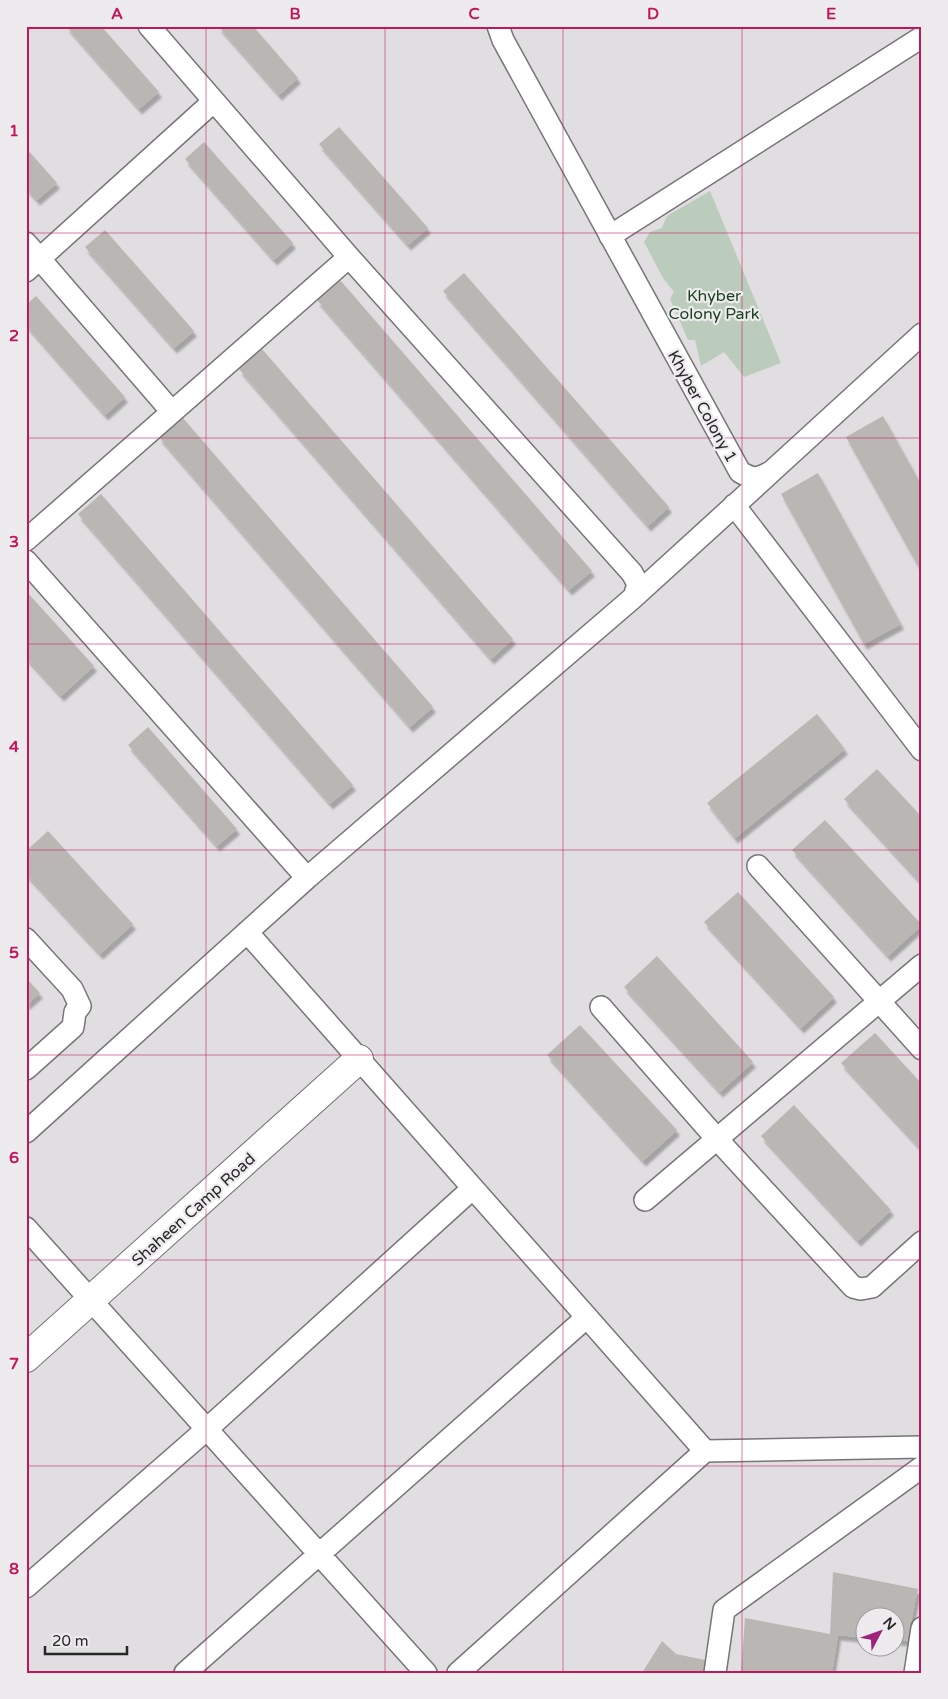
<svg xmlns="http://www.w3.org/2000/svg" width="948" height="1699" viewBox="0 0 948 1699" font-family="'Varela Round',sans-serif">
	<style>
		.green { fill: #bbccbc }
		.building { fill: #b9b6b4; filter: url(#shadow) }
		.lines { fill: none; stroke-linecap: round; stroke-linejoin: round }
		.street-casing { stroke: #777577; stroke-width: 24 }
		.secondary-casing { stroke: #777577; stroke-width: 30 }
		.street { stroke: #fff; stroke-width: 21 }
		.secondary { stroke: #fff; stroke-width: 28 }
		.grid { fill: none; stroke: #c2185b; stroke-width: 1; stroke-opacity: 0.55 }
		.labels { text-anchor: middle; stroke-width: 4.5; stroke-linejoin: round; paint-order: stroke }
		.park-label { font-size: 16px; fill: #193f1d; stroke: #edebed }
		.street-label { font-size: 16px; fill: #282728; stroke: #edebed }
		.neatline { fill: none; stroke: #c2185b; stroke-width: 2 }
		.grid-label { font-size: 16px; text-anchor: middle; font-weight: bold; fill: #c2185b }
	</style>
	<defs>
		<filter id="shadow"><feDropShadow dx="3" dy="5.5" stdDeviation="1" flood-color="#0004"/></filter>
	</defs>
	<rect width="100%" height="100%" fill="#e0dee0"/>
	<path class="green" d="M710,191L781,363L744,377L724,352L701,366L695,340H688L670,299L674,292L663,278L644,242L650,232L662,228L667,216Z"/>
	<path class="building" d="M66,26H101L159,92L139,109Z
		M218,26H253L298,78L279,95Z
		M339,127L428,228L408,245L319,144Z
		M204,142L293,243L274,260L185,159Z
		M26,148L57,183L37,200L26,188Z
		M105,230L194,331L174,348L85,247Z
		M464,273L669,507L648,526L443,291Z
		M340,280L592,571L569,590L317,300Z
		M36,296L125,397L105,415L26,325V305Z
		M262,349L513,639L491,659L239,369Z
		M883,416L922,486V573L846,437Z
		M182,417L433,707L410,727L159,437Z
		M818,473L901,624L864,644L781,494Z
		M101,494L353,785L330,804L78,514Z
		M26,591L94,666L61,696L26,658Z
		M817,714L845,749L735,838L707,803Z
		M148,727L237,829L217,846L128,745Z
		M877,769L922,817V884L844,799Z
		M825,820L922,925L888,956L792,850Z
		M48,831L133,924L100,954L26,874V851Z
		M738,892L834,997L801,1028L704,922Z
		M657,956L753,1062L720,1092L624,987Z
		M26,978L40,993L26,1005Z
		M580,1025L677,1130L643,1161L547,1055Z
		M875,1033L922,1084V1150L841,1063Z
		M794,1105L891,1210L858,1241L761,1136Z
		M833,1572L918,1589L907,1641L896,1640V1616H866V1638L838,1635L832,1673H741L745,1618L830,1634Z
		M662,1641L676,1654L710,1661L708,1673H642Z"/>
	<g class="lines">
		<defs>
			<path id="street" d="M498,26L503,40L740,472C754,480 757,479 771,472L922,334
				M610,236L922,37
				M26,243L172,412
				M26,271L214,101
				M734,505L922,750
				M26,540L349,257
				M26,561L307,878
				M634,597L769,474
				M758,866L922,1049
				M247,932L705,1451
				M26,939L72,989L80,1006L75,1012L73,1027L26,1069
				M601,1007L717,1139L853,1287L861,1289L872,1287L922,1242
				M26,1132L307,878L634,597L638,584L632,573L349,257L149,26
				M645,1200L922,965
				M26,1228L426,1673
				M26,1587L207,1429L473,1188
				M185,1673L587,1317
				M458,1673L705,1451L922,1447
				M715,1673L724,1610L922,1467
				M915,1673L922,1628"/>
			<path id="secondary" d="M26,1358L359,1059"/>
		</defs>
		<use href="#street" class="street-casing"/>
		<use href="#secondary" class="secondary-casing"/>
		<use href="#street" class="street"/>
		<use href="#secondary" class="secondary"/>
	</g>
	<path class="grid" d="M206,26V1673M385,26V1673M563,26V1673M742,26V1673M26,233H922M26,438H922M26,644H922M26,850H922M26,1055H922M26,1260H922M26,1466H922"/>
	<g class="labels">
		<g class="park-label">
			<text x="714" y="301">Khyber<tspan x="714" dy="18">Colony Park</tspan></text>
		</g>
		<g class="street-label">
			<text transform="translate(703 406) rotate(61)" y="6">Khyber Colony 1</text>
			<text transform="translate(193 1209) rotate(-42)" y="6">Shaheen Camp Road</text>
		</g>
	</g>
	<rect width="948" height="1699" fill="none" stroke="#edebed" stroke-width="55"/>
	<g transform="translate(880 1632) rotate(49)"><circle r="24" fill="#edebed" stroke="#9e9d9e"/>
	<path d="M0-4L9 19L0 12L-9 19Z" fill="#9d237b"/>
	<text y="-8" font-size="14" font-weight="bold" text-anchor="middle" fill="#282728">N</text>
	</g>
	<path d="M45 1646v8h82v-8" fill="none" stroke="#282728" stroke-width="2.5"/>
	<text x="52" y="1646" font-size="15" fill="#282728" stroke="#edebed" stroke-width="4" paint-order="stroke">20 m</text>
	<rect x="28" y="28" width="892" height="1644" class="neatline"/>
	<g class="grid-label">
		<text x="117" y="19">A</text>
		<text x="295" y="19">B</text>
		<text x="474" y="19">C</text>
		<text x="653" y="19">D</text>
		<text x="831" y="19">E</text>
		<text x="14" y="136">1</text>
		<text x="14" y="341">2</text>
		<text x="14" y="547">3</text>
		<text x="14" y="752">4</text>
		<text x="14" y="958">5</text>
		<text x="14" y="1163">6</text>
		<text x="14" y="1369">7</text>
		<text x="14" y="1574">8</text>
	</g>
</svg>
